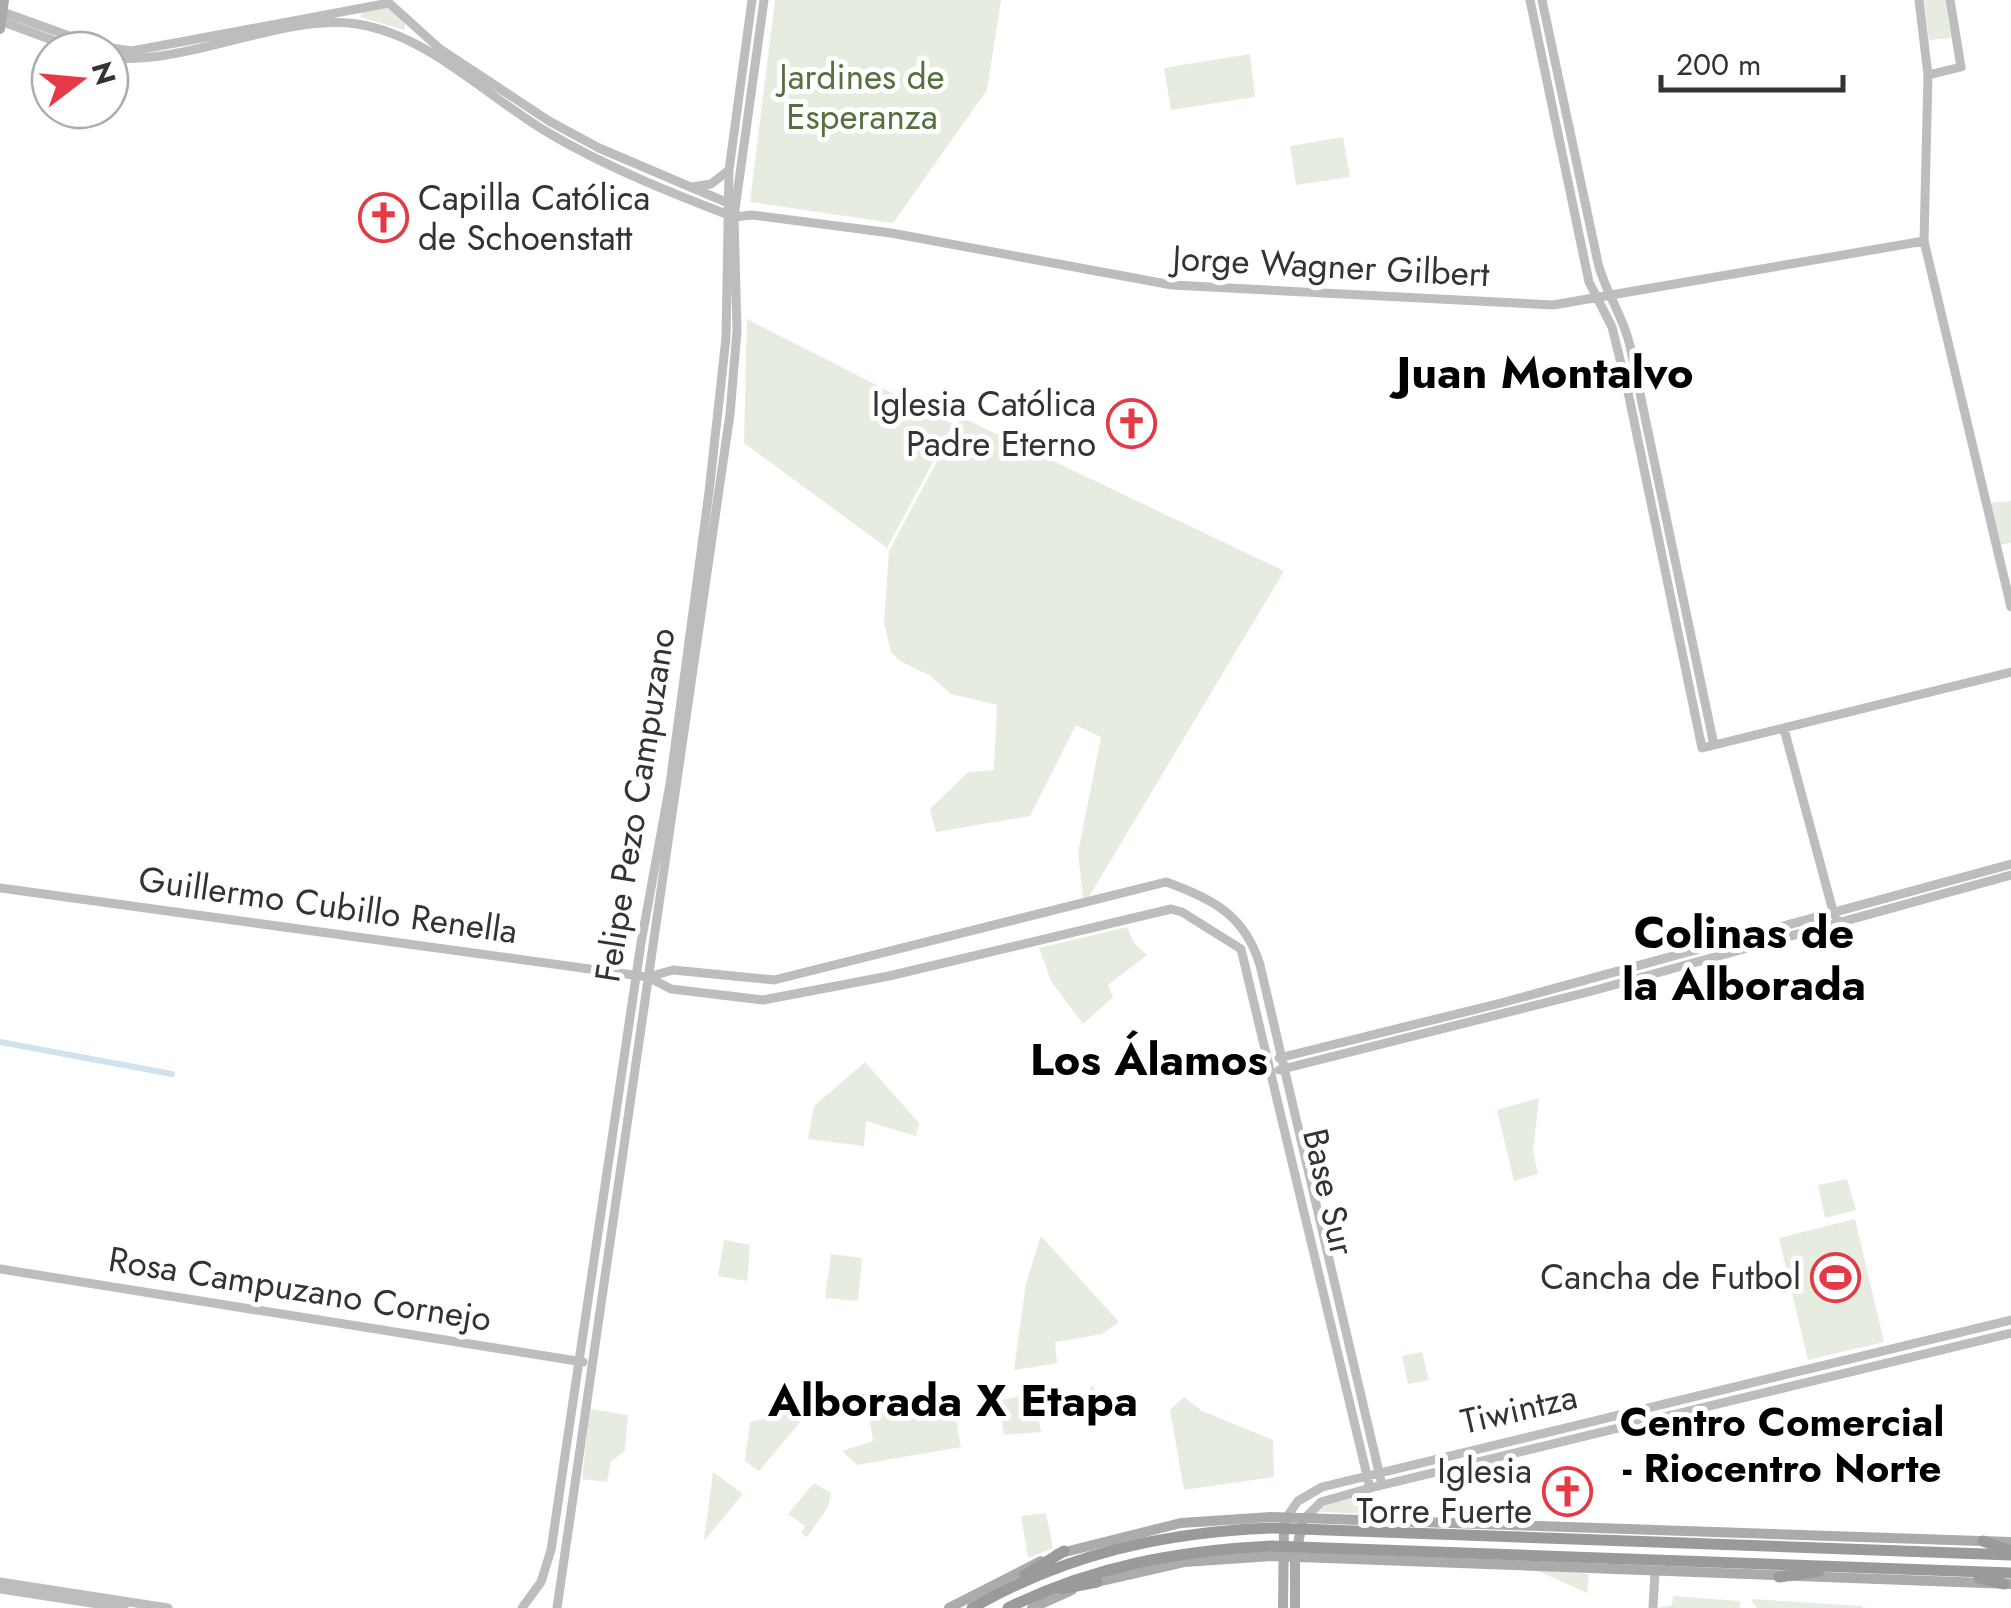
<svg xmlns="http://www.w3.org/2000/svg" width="2011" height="1608" viewBox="0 0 2011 1608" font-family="Jost,sans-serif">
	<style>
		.green { fill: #e6ecdf }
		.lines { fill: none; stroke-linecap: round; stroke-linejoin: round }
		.canal { stroke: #cfe2ee; stroke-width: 6 }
		.secondary { stroke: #bdbdbd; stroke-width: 9 }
		.primary { stroke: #ababab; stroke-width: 10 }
		.highway { stroke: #9a9a9a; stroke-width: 11 }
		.labels { text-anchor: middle; stroke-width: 10; stroke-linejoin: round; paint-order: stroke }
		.park-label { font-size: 35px; fill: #56703f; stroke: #fff }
		.poi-label { font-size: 35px; fill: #333; stroke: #fff; text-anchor: end }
		.street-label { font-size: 35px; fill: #333; stroke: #fff }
		.quarter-label { font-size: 40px; font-weight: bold; fill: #000; stroke: #fff }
		.district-label { font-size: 45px; font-weight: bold; fill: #000; stroke: #fff }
	</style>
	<rect width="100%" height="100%" fill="#fff"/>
	<path class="green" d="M775,0H1001L987,90L893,223L750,202Z
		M1924,0H1945L1951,38L1929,40Z
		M388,7L406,22L404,30L360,17L363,9Z
		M1250,54L1255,97L1171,110L1164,68Z
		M1343,137L1350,177L1296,185L1290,146Z
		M747,319L953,424L887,548L744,443Z
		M961,417L1284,571L1084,905L1078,853L1101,737L1076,725L1030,816L936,832L930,809L968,772L994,770L997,705L951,694L929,675L900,661L891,652L884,623L889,551Z
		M2011,501V543L1998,545L1990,503Z
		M1127,927L1134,943L1147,955L1108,985L1113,997L1083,1024L1051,981L1039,948Z
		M865,1062L919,1123L916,1136L866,1121L864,1146L808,1139L814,1106Z
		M1539,1098L1533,1151L1538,1174L1514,1181L1497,1110Z
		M1847,1179L1856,1210L1825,1218L1818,1185Z
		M1855,1219L1884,1342L1808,1360L1779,1238Z
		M1041,1236L1119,1322L1102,1334L1055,1342L1057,1363L1014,1370L1026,1283Z
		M724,1240L750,1245L747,1281L718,1276Z
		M831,1254L862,1258L858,1301L825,1298Z
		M1422,1352L1429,1380L1408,1384L1402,1356Z
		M1092,1385L1115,1416L1085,1422L1079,1412Z
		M1034,1393L1041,1432L1004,1435L998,1401Z
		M1184,1397L1202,1411L1273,1440L1274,1477L1184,1490L1170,1410Z
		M892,1398L896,1417L954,1408L961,1447L857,1465L842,1451L873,1441L867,1402Z
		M590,1409L628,1415L625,1451L611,1461L607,1482L582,1479Z
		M811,1409L759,1471L745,1461L750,1422Z
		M713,1472L743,1494L704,1541Z
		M814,1483L831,1493L828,1507L807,1537L801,1533L805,1526L788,1514Z
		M1374,1491L1379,1514L1317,1512L1318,1508Z
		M1046,1513L1053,1548L1028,1558L1021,1516Z
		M1534,1569L1589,1574L1587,1593Z
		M1673,1596L1740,1601V1608H1657L1672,1605Z
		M1751,1599L1862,1606V1608H1757Z"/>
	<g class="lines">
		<path class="canal" d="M0,1042L172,1074"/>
		<path class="secondary" d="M1530,0L1589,282L1612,327L1628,392L1702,748L2011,672
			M1542,0L1598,263C1605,292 1623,315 1630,346L1714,745
			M1919,0L1928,75L1924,241L2011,607
			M0,11L97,46L132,51L389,3L440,49L549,121L599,148L728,203
			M1,21L79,50
			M110,58C189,65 285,13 357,24C429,35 487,97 547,132C606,167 671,193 734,217L752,215L891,233L1172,285L1553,305L1924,241
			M1928,75L1961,67L1950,0
			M692,187L711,184L729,170
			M1784,729L1833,911L1848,943
			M0,888L648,977L671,989L763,1000L889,976L1171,909L1182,912L1241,949L1370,1488
			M648,977L673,970L774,980L1166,882C1214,899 1245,916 1260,965L1382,1485
			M1279,1058L1501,1003L2011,864
			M1279,1070L1592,991L2011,875
			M0,1269L583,1362
			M1286,1518L1298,1501L1322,1487L2011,1320
			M1304,1519L1321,1502L1370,1488L2011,1333
			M0,1582L168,1608
			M0,1589L124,1608
			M522,1608L541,1582L551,1550L641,943L670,784L709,492L726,338L729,170L752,0
			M557,1608L730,414L737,331L734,217L764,0
			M1653,1608L1655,1572"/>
		<path class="primary" d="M0,29L4,0
			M1057,1554L1181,1523L1271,1517L2011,1542
			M1093,1583L1185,1562L1273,1556L2011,1584
			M949,1608L1041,1561
			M1032,1608L1072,1590
			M1283,1608L1284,1523
			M1295,1608V1558L1302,1524"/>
		<path class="highway" d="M1983,1541L2011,1551
			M1025,1575L1064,1551
			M1779,1577L1819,1571
			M1979,1578L2004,1584
			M1061,1589L1097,1582
			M972,1608C1066,1554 1164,1532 1272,1528L2011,1555
			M1008,1608C1093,1566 1177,1551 1271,1546L2011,1573"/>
	</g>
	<defs>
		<symbol id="church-ring" viewBox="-11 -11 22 22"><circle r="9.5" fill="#fff" stroke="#e63946" stroke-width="1.5"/><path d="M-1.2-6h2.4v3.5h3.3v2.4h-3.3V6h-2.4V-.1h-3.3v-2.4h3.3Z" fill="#e63946"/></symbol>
		<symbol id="stadium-ring" viewBox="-11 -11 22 22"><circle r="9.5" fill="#fff" stroke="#e63946" stroke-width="1.5"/><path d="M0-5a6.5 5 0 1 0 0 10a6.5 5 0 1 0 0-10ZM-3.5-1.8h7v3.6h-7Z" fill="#e63946"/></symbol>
	</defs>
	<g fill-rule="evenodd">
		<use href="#church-ring" x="356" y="190" width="55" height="55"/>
		<use href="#church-ring" x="1104" y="396" width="55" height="55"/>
		<use href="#stadium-ring" x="1808" y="1250" width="55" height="55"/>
		<use href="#church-ring" x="1540" y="1464" width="55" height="55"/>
	</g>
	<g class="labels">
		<g class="park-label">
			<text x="862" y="89">Jardines de<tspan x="862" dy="40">Esperanza</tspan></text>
		</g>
		<g class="poi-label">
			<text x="418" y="210" text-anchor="start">Capilla Católica<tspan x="418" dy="40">de Schoenstatt</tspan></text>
			<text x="1096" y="416">Iglesia Católica<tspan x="1096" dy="40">Padre Eterno</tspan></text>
			<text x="1801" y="1289">Cancha de Futbol</text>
			<text x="1532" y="1483">Iglesia<tspan x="1532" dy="40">Torre Fuerte</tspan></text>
		</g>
		<g class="street-label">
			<text transform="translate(1331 266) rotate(3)" y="12">Jorge Wagner Gilbert</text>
			<text transform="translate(635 805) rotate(-81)" y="12">Felipe Pezo Campuzano</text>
			<text transform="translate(328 905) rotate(8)" y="12">Guillermo Cubillo Renella</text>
			<text transform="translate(1329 1192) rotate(77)" y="12">Base Sur</text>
			<text transform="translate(300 1289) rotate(9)" y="12">Rosa Campuzano Cornejo</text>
			<text transform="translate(1519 1409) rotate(-13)" y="12">Tiwintza</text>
		</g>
		<g class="quarter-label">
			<text x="1782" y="1436">Centro Comercial<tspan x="1782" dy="46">- Riocentro Norte</tspan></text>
		</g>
		<g class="district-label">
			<text x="1545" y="388">Juan Montalvo</text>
			<text x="1744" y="948">Colinas de<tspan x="1744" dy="52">la Alborada</tspan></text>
			<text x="1149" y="1075">Los Álamos</text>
			<text x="953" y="1416">Alborada X Etapa</text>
		</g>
	</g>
	<g transform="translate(80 80) rotate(74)"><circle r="48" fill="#ffffff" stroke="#adadad" stroke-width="2.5"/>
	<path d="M0-8L18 38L0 25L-18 38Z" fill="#e63946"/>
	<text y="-15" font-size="28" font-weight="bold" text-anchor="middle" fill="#333333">N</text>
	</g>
	<path d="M1661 75v15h182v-15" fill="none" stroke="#333333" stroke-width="5"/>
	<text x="1676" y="75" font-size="30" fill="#333333" stroke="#ffffff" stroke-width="8" paint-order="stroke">200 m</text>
</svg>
